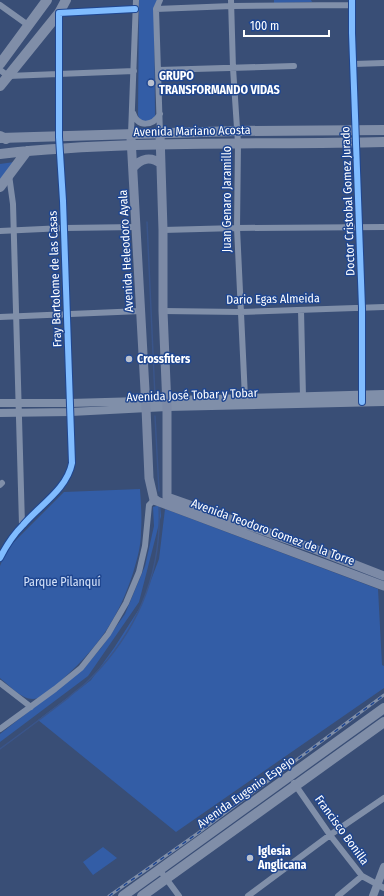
<svg xmlns="http://www.w3.org/2000/svg" width="384" height="896" viewBox="0 0 384 896" font-family="'Fira Sans Condensed',sans-serif">
	<style>
		.green { fill: #335da6 }
		.lines { fill: none; stroke-linecap: round; stroke-linejoin: round }
		.stream { stroke: #3a558a; stroke-width: 1.5 }
		.minor { stroke: #808fa9; stroke-width: 6 }
		.tertiary { stroke: #808fa9; stroke-width: 8 }
		.secondary { stroke: #7c8aa6; stroke-width: 9 }
		.primary { stroke: #808ea8; stroke-width: 10 }
		.trunk { stroke: #808ea8; stroke-width: 10 }
		.rail-casing { stroke: #808fa9; stroke-width: 3 }
		.rail { stroke: #1f4690; stroke-width: 1.5; stroke-dasharray: 4.5; stroke-linecap: butt }
		.cycleway-casing { stroke: #1f4690; stroke-width: 8 }
		.cycleway { stroke: #80bcff; stroke-width: 6 }
		.poi-dot { fill: #bac1cf; stroke: #1f4690; stroke-width: 1.5 }
		.labels { text-anchor: middle; stroke-width: 3; stroke-linejoin: round; paint-order: stroke }
		.poi-label { font-size: 12px; font-weight: bold; fill: #fff; stroke: #1f4690; text-anchor: start }
		.street-label { font-size: 12px; fill: #fff; stroke: #1f4690 }
		.park-label { font-size: 12px; fill: #d4e2f9; stroke: #1f4690 }
	</style>
	<rect width="100%" height="100%" fill="#394e76"/>
	<path class="green" d="M139,0H158L154,7L155,116L152,122L140,120L138,115Z
		M274,0H311L312,2L274,3Z
		M14,162L0,183V164Z
		M140,489C141,503 142,518 141,532C141,546 137,560 133,573C119,617 99,646 65,677C57,684 45,699 33,699C21,699 9,685 0,678V566L5,554L11,545L64,492Z
		M160,505L161,516L139,602L88,676L0,742V734L83,669L101,648L125,614L145,566L154,526L153,507Z
		M165,509L378,589L382,665L384,666V688L176,832L38,720L91,680L114,648L141,606L159,559Z
		M103,847L117,858L93,875L83,862Z"/>
	<g class="lines">
		<path class="stream" d="M147,222L155,397
			M155,416L159,491
			M0,749C23,732 46,715 68,698C75,691 84,686 91,678C137,631 162,573 159,506"/>
		<path class="minor" d="M160,0L156,9L160,134
			M231,0L233,68L238,143L237,228L245,398
			M352,0V33L362,308V398
			M0,5L28,25
			M156,9L232,6L352,5
			M354,64L384,63
			M0,70L8,76L134,71
			M159,70L294,66
			M133,113C138,128 153,126 160,114
			M131,134L136,0
			M9,175L13,204L22,525
			M163,230L237,228L384,227
			M0,231L64,228L137,227
			M301,310L303,397
			M163,311L241,312L384,307
			M0,317L141,311
			M0,485L2,483
			M0,558C6,546 14,534 23,525C40,505 67,489 72,463L63,201L59,137V13L135,9
			M0,683L31,707
			M0,729L55,689L81,668L108,634L126,603L139,572L145,546L149,505L154,500L157,499
			M294,783L330,835L362,876L384,888
			M159,869L179,896
			M248,896L330,835L384,798
			M338,896L362,876"/>
		<path class="tertiary" d="M0,403H70L384,394
			M0,413L71,412L167,407L384,402
			M373,896L384,867"/>
		<path class="secondary" d="M160,134L163,230V311L167,407V497L312,548L384,576
			M131,138L146,408L149,478L154,500L384,586
			M133,168C141,158 151,156 161,164"/>
		<path class="primary" d="M0,138L237,131L384,130
			M0,154C128,140 256,145 384,142
			M0,187L27,151
			M123,896L384,708
			M142,896L384,722"/>
		<path class="trunk" d="M0,64L47,0
			M0,86L59,13L66,0
			M0,136L6,139"/>
		<defs>
			<path id="rail" d="M109,896L198,833L384,695"/>
		</defs>
		<use href="#rail" class="rail-casing"/>
		<use href="#rail" class="rail"/>
		<defs>
			<path id="cycleway" d="M352,0V33L362,308V402
				M0,558C6,546 14,534 23,525C40,505 67,489 72,463L63,201L59,137V13L135,9"/>
		</defs>
		<use href="#cycleway" class="cycleway-casing"/>
		<use href="#cycleway" class="cycleway"/>
	</g>
	<g class="poi-dot">
		<circle cx="151" cy="83" r="4"/>
		<circle cx="129" cy="359" r="4"/>
		<circle cx="250" cy="858" r="4"/>
	</g>
	<g class="labels">
		<g class="poi-label">
			<text x="159" y="80">GRUPO<tspan x="159" dy="14">TRANSFORMANDO VIDAS</tspan></text>
			<text x="137" y="363">Crossfiters</text>
			<text x="258" y="855">Iglesia<tspan x="258" dy="14">Anglicana</tspan></text>
		</g>
		<g class="street-label">
			<text transform="translate(192 131) rotate(-1)" y="4">Avenida Mariano Acosta</text>
			<text transform="translate(227 199) rotate(-90)" y="4">Juan Genaro Jaramillo</text>
			<text transform="translate(348 201) rotate(-92)" y="4">Doctor Cristobal Gomez Jurado</text>
			<text transform="translate(126 251) rotate(-93)" y="4">Avenida Heleodoro Ayala</text>
			<text transform="translate(55 279) rotate(-92)" y="4">Fray Bartolome de las Casas</text>
			<text transform="translate(273 299) rotate(-1)" y="4">Dario Egas Almeida</text>
			<text transform="translate(192 395) rotate(-2)" y="4">Avenida José Tobar y Tobar</text>
			<text transform="translate(273 532) rotate(20)" y="4">Avenida Teodoro Gomez de la Torre</text>
			<text transform="translate(246 792) rotate(-35)" y="4">Avenida Eugenio Espejo</text>
			<text transform="translate(342 830) rotate(54)" y="4">Francisco Bonilla</text>
		</g>
		<g class="park-label">
			<text x="62" y="586">Parque Pilanquí</text>
		</g>
	</g>
	<path d="M244 30v6h85v-6" fill="none" stroke="#ffffff" stroke-width="2"/>
	<text x="250" y="30" font-size="12" fill="#ffffff" stroke="#1f4690" stroke-width="3" paint-order="stroke">100 m</text>
</svg>
